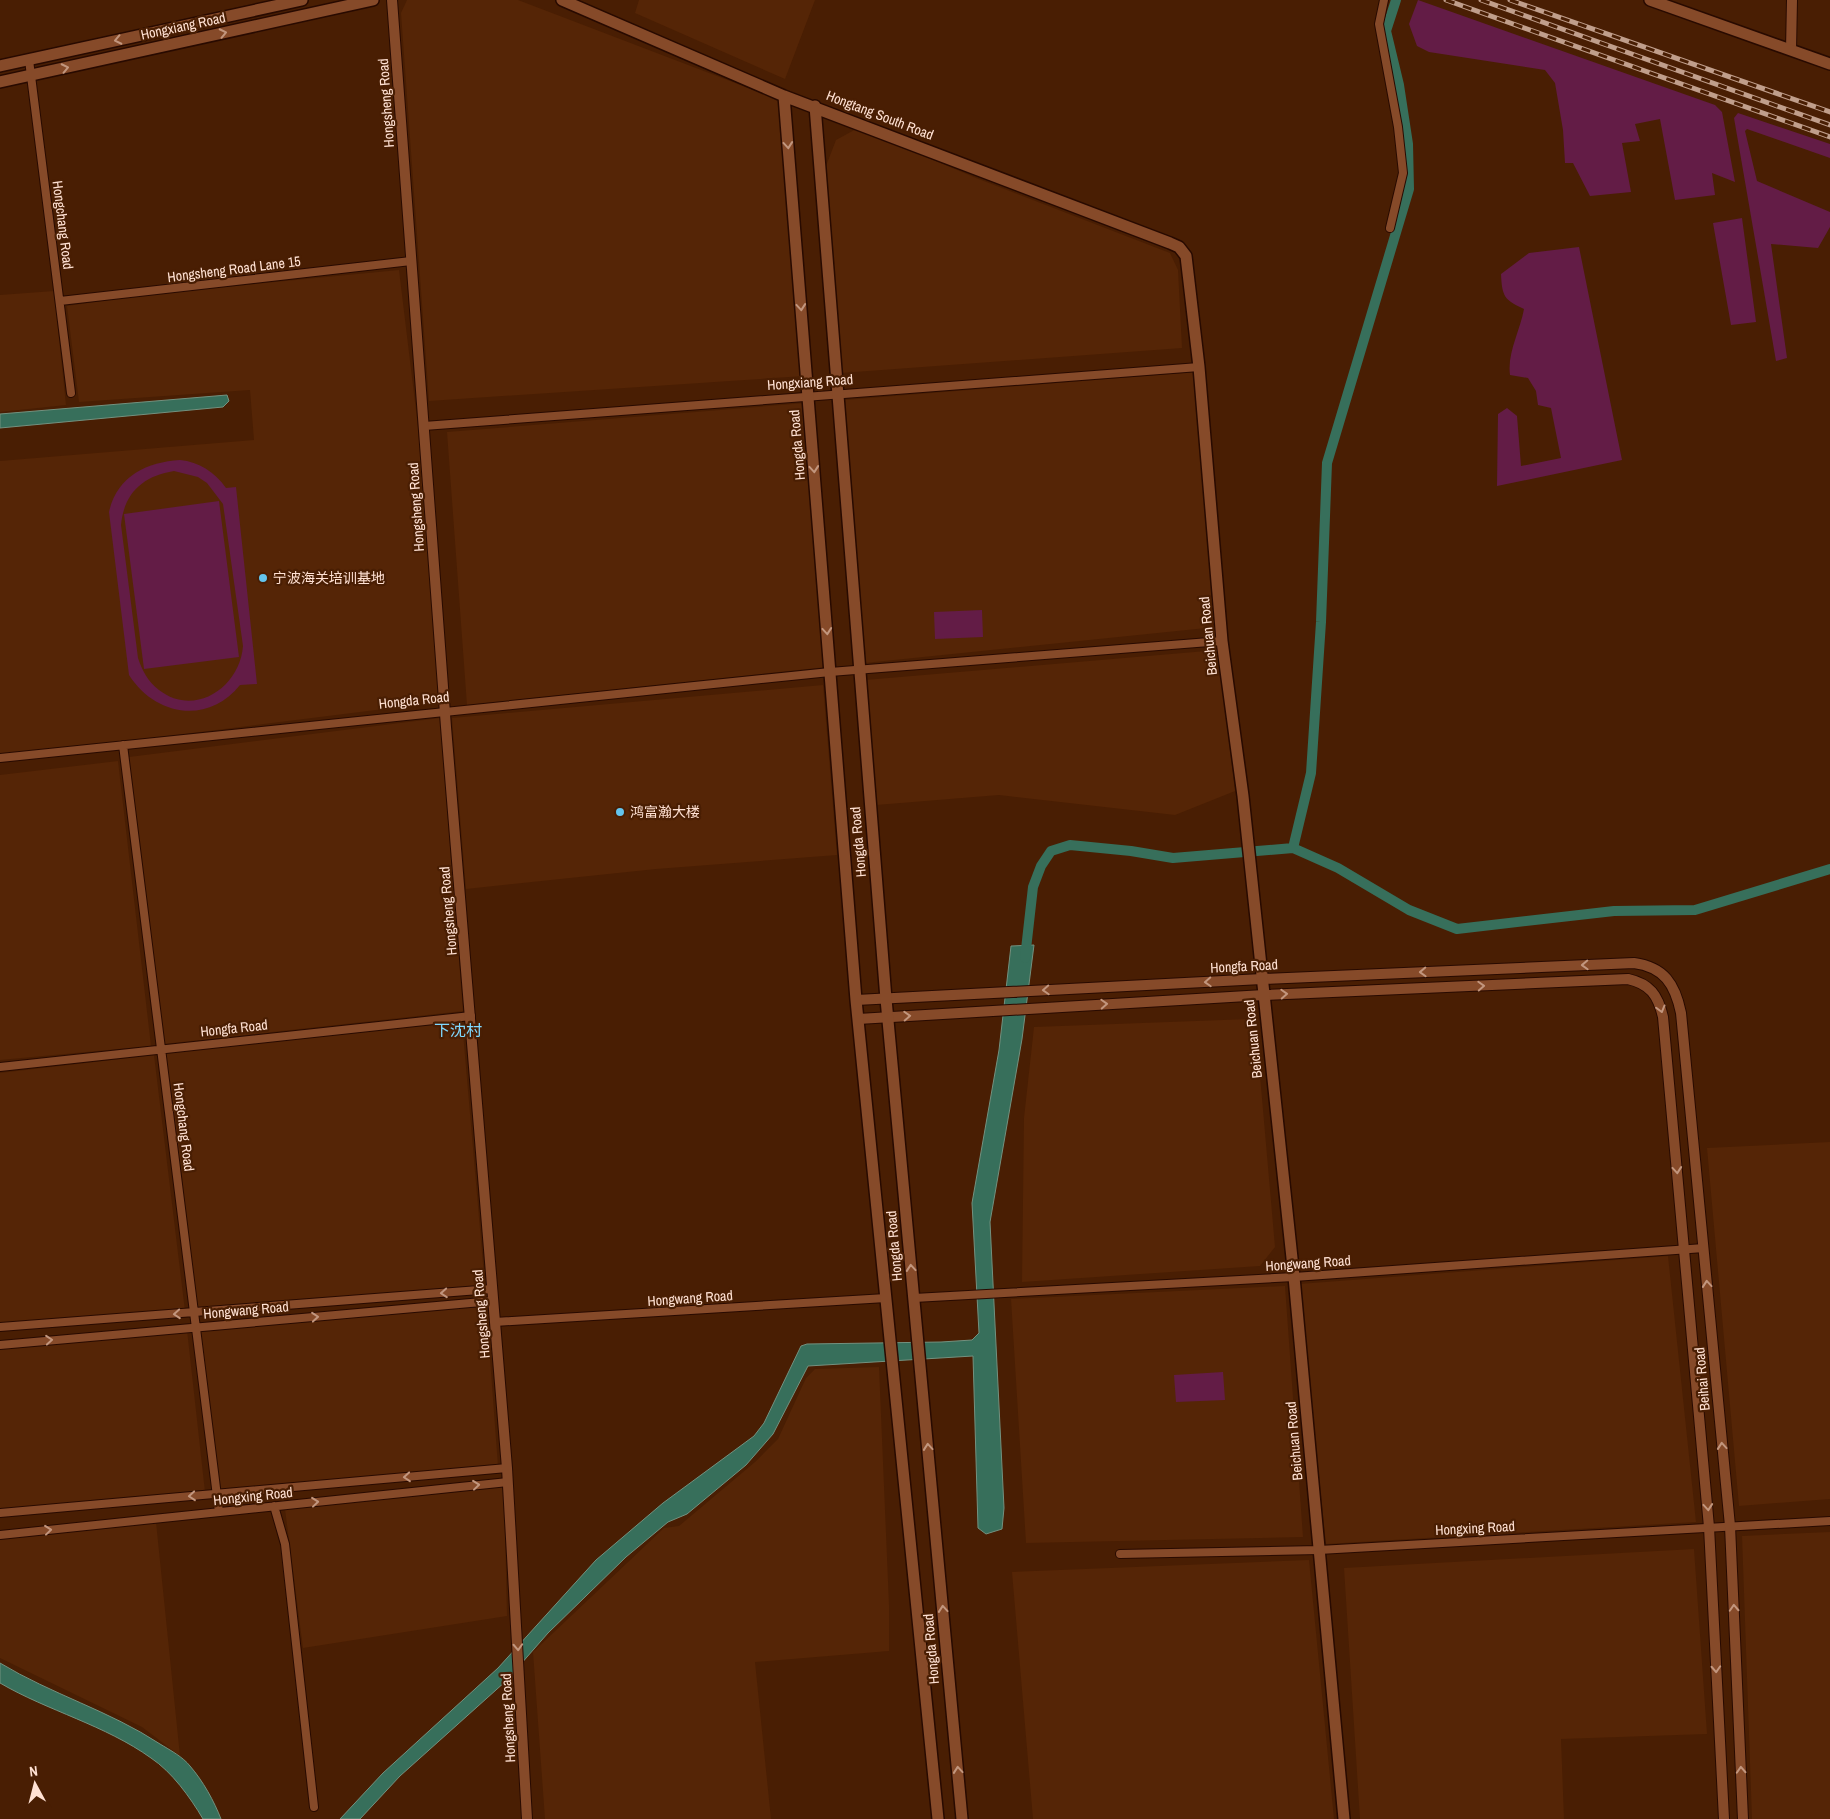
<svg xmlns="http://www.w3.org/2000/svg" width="1830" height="1819" viewBox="0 0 1830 1819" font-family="'Archivo Narrow','Noto Sans SC',sans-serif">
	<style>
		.built { fill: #552506 }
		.green { fill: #631c46; fill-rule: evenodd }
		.water { fill: #376f5b; stroke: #73917f }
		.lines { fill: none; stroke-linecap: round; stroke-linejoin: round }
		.canal { stroke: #376f5b; stroke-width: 10 }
		.minor-casing { stroke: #280a00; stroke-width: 10 }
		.tertiary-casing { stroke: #280a00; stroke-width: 12 }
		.secondary-casing { stroke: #280a00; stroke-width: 14 }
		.minor { stroke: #864a29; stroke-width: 8 }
		.tertiary { stroke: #864a29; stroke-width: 10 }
		.secondary { stroke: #864a29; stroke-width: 11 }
		.rail-casing { stroke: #c09e8b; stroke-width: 5 }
		.rail { stroke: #491e03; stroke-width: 3; stroke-dasharray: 9; stroke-linecap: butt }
		.oneway { stroke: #c2967e }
		.poi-dot { fill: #64c5ee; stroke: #491e03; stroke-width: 2 }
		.labels { text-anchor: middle; stroke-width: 4.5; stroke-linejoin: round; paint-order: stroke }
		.street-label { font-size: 14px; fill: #ffe1d3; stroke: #491e03 }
		.poi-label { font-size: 14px; fill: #ffe1d3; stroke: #491e03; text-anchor: start }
		.quarter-label { font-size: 16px; fill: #80d8fe; stroke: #491e03 }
	</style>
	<rect width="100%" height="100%" fill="#491e03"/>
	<path class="built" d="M407,0H518L780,100L804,376L429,401L401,13Z
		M639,0H815L785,79L635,13Z
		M858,128L976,178L1170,253L1178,270L1182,348L841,373L826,166L836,140Z
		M399,270L418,427L440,702L121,742L0,754V461L254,440L250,390L79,402L67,306L142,295Z
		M54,291L66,405L0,412V295Z
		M1194,372L1216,627L865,663L845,400Z
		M806,403L827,667L467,705L447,432Z
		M1218,650L1235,791L1175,815L999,795L876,805L865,680Z
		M823,685L837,855L656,869L466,889L452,718Z
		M440,718L463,1011L164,1044L129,757Z
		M118,761L151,1046L0,1060V775Z
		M1250,1019L1257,1041L1275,1247L1260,1266L1022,1282L1024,1118L1034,1027Z
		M462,1021L485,1287L197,1308L165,1053Z
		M154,1055L185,1311L0,1325V1073Z
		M1830,1142V1499L1739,1506L1707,1148Z
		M1668,1256L1696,1522L1326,1544L1299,1284Z
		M1285,1286L1303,1537L1026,1543L1011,1299Z
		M486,1305L498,1466L219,1491L199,1330Z
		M187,1330L205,1492L0,1511V1348Z
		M879,1367L889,1605V1651L755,1662L771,1819H545L533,1652L664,1528L679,1526L755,1462L778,1439L806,1378L815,1369Z
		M504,1487L507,1616L303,1648L285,1509Z
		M156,1522L180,1756L142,1727L0,1658V1538Z
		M1830,1532V1819H1752L1742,1536Z
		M1694,1549L1707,1734L1561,1739L1564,1819H1360L1344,1568Z
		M1309,1560L1334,1819H1033L1012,1572Z"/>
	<path class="green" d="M1418,0L1715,105L1722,112L1735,182L1712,173L1715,195L1675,200L1660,119L1635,124L1640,141L1622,143L1631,192L1590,196L1573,163H1565L1563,130L1555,83L1545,70L1429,52L1417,46L1409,24Z
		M1738,113L1830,144V158L1747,129L1745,131L1757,181L1830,212V227L1818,248L1771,244L1787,358L1776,361L1734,118Z
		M1742,218L1756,322L1731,325L1713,223Z
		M1579,247L1622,460L1497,486L1498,414L1507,408L1517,416L1521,466L1561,458L1551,408L1538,405L1536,391L1528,378L1510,375C1507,353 1520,331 1524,309C1504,300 1502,296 1501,274L1529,253Z
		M180,460C199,462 215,472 226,488L236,487L257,684L240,685C208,725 155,716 129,675L109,512C117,476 147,462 180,460ZM174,471L198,477L207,483L223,504L243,646C240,687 195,718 159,690C148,682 142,670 138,658L121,525C124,493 143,476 174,471Z
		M219,501L239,657L144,669L124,514Z
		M982,610L983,637L935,639L934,612Z
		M1223,1372L1225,1400L1176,1402L1174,1375Z"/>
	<path class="water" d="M227,395L229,401L223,407L0,428V414Z
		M1034,945L1022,1039L990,1222L1004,1508L1002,1529L986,1534L978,1528L973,1356L808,1366L773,1434L746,1465L687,1514L668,1522L626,1557L548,1633L506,1681L400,1776L360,1819H340L383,1773L498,1668L596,1560L663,1503L754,1436L764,1423L801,1346L807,1344L941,1342L972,1340L979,1333L972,1203L999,1050L1011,946Z
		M0,1663C51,1694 110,1711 160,1744C170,1750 183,1757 190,1766C203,1781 214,1801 221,1819H203C190,1797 172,1772 151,1758C105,1725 48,1711 0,1683Z"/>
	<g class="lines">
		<path class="canal" d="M1293,848L1311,773L1321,622L1327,463L1409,189L1408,144L1399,85L1386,31L1396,0
			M1025,958L1033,887L1041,866L1051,851L1070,845L1131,851L1173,858L1293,848L1338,868L1409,910L1457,929L1614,911L1695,910L1830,869"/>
		<defs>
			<path id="minor" d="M1384,0L1379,24L1398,127L1403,173L1390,228
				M29,60L71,393
				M60,301L411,261
				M424,426L1199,367
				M123,745L219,1512
				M0,758L830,672L1222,641
				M0,1067L471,1016
				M914,1298L1294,1277L1704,1248
				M495,1322L886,1298
				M0,1327L492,1289
				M0,1345L493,1301
				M274,1506L285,1544L314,1807
				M0,1513L507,1468
				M0,1535L508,1482
				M1120,1554L1319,1550L1830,1521"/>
			<path id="tertiary" d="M392,0L446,727L507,1468L527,1819
				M1791,50L1792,0
				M856,1000L1262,979L1634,963C1664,967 1675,984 1681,1013L1730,1526L1743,1819
				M858,1019L1264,995L1628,979C1650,984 1658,995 1663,1017L1709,1527L1724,1819"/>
			<path id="secondary" d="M562,0L784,96L1170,243L1179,247L1186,256L1199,367L1222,641L1243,796L1294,1277L1344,1819
				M1650,0L1830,64
				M0,66L302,0
				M0,82L373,0
				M784,96L856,1000L938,1819
				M815,106L886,999L962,1819"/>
		</defs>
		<use href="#minor" class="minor-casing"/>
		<use href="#tertiary" class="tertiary-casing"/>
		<use href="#secondary" class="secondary-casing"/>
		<use href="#minor" class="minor"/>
		<use href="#tertiary" class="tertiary"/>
		<use href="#secondary" class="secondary"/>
		<defs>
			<path id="rail" d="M1446,0L1830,137
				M1481,0L1830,125
				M1510,0L1830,112"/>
		</defs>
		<use href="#rail" class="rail-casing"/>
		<use href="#rail" class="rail"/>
	</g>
	<defs><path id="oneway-chevron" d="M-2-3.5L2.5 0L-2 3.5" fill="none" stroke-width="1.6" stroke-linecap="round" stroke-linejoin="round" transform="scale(1.25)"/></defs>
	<g class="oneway">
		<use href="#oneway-chevron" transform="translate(223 33) rotate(-12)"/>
		<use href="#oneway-chevron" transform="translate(118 40) rotate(168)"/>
		<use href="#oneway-chevron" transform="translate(65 68) rotate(-12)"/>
		<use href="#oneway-chevron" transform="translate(788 145) rotate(85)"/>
		<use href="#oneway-chevron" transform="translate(801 307) rotate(85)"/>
		<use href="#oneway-chevron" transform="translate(814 469) rotate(85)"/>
		<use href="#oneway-chevron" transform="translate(827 631) rotate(85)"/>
		<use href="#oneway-chevron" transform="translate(1585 965) rotate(178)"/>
		<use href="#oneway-chevron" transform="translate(1423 972) rotate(178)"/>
		<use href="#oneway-chevron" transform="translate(1208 982) rotate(177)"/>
		<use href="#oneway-chevron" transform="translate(1481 986) rotate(-3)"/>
		<use href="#oneway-chevron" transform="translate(1046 990) rotate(177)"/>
		<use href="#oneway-chevron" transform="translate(1284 994) rotate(-3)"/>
		<use href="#oneway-chevron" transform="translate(1104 1004) rotate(-3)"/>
		<use href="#oneway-chevron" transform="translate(1661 1009) rotate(75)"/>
		<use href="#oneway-chevron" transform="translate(907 1016) rotate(-3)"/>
		<use href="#oneway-chevron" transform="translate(1677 1170) rotate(85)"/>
		<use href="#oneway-chevron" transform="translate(911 1268) rotate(-95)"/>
		<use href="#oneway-chevron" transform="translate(1707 1284) rotate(-95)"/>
		<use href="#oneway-chevron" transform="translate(444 1293) rotate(176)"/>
		<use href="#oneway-chevron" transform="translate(177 1314) rotate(176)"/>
		<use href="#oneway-chevron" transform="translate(315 1317) rotate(-5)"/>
		<use href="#oneway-chevron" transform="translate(49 1340) rotate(-5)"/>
		<use href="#oneway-chevron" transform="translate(1722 1446) rotate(-95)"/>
		<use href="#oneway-chevron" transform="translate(928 1447) rotate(-95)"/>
		<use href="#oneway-chevron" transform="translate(407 1477) rotate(175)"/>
		<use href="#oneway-chevron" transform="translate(476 1485) rotate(-6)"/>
		<use href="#oneway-chevron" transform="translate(192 1496) rotate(175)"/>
		<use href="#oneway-chevron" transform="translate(315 1502) rotate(-6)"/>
		<use href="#oneway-chevron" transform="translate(1708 1507) rotate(85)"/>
		<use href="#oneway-chevron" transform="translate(48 1530) rotate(-6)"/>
		<use href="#oneway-chevron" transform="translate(1734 1608) rotate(-93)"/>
		<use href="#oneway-chevron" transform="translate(943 1609) rotate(-95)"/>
		<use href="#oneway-chevron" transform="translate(518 1647) rotate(87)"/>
		<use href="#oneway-chevron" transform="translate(1716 1669) rotate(87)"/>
		<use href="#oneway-chevron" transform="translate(958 1770) rotate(-95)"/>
		<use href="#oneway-chevron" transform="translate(1741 1770) rotate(-93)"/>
	</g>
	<g class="poi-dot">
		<circle cx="263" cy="578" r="5"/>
		<circle cx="620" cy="812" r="5"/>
	</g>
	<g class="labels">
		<g class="street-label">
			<text transform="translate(183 26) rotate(-12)" y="5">Hongxiang Road</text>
			<text transform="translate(386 103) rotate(-94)" y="5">Hongsheng Road</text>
			<text transform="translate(880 115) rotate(21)" y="5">Hongtang South Road</text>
			<text transform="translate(63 225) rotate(83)" y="5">Hongchang Road</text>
			<text transform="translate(234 269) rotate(-7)" y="5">Hongsheng Road Lane 15</text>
			<text transform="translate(810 382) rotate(-4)" y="5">Hongxiang Road</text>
			<text transform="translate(797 445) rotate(-95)" y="5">Hongda Road</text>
			<text transform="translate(416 507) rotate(-94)" y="5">Hongsheng Road</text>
			<text transform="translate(1208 636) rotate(-96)" y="5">Beichuan Road</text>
			<text transform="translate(414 700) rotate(-6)" y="5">Hongda Road</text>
			<text transform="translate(858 842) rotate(-95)" y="5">Hongda Road</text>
			<text transform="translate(448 911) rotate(-95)" y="5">Hongsheng Road</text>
			<text transform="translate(1244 966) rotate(-3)" y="5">Hongfa Road</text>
			<text transform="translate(234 1028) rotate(-6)" y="5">Hongfa Road</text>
			<text transform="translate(1253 1039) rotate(-96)" y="5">Beichuan Road</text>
			<text transform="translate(184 1127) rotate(83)" y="5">Hongchang Road</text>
			<text transform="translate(894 1246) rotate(-95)" y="5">Hongda Road</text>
			<text transform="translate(1308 1263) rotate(-4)" y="5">Hongwang Road</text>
			<text transform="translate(690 1298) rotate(-4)" y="5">Hongwang Road</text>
			<text transform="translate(246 1310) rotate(-5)" y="5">Hongwang Road</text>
			<text transform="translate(481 1314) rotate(-95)" y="5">Hongsheng Road</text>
			<text transform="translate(1702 1379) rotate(-95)" y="5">Beihai Road</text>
			<text transform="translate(1294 1441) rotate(-95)" y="5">Beichuan Road</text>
			<text transform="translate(253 1496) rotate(-6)" y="5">Hongxing Road</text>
			<text transform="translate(1475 1528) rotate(-3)" y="5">Hongxing Road</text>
			<text transform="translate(931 1649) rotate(-95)" y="5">Hongda Road</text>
			<text transform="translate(508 1718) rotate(-93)" y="5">Hongsheng Road</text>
		</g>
		<g class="poi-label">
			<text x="273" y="583">宁波海关培训基地</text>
			<text x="630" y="817">鸿富瀚大楼</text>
		</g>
		<g class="quarter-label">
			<text x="458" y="1036">下沈村</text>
		</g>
	</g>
	<g transform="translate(35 1784) rotate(353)" stroke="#491e03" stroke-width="4" paint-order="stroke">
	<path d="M0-4L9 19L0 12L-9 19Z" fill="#ffe1d3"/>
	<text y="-8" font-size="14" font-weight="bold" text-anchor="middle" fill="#ffe1d3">N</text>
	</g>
</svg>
